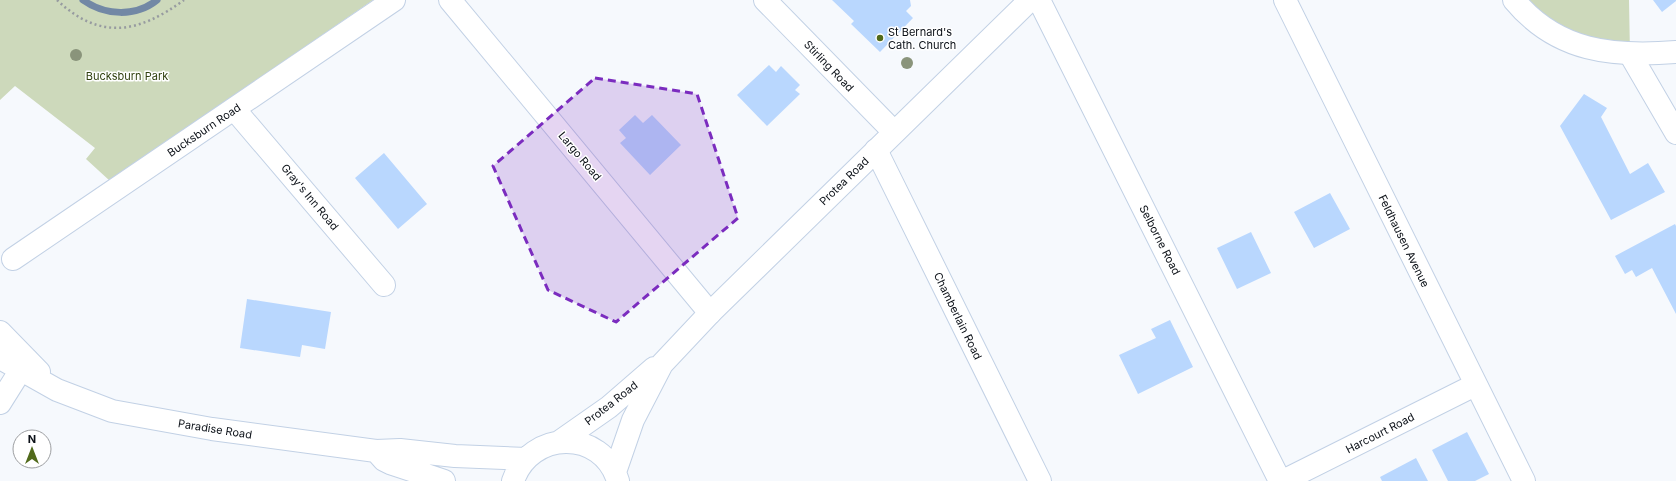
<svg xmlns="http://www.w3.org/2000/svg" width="1676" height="481" viewBox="0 0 1676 481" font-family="Inter,sans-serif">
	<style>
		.green { fill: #cdd9bb }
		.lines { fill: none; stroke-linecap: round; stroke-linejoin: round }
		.stream { stroke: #7288a5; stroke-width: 7 }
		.building { fill: #b9d7fe }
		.minor-casing { stroke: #c2d1e5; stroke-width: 24 }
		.secondary-casing { stroke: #c2d1e5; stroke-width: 24 }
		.path { stroke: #979ba0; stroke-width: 2.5; stroke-dasharray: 2 3; stroke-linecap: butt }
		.minor { stroke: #fff; stroke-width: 22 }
		.secondary { stroke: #fff; stroke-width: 22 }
		.tree { fill: #8a947b }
		.marked { fill: #7b2cbf; fill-opacity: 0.2; stroke: #7b2cbf; stroke-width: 3; stroke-dasharray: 8 5; stroke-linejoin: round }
		.poi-dot { fill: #516a1b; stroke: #fff; stroke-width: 1.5 }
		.labels { text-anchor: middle; stroke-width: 3; stroke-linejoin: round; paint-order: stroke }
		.poi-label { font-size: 11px; fill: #0a0f16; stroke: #fff; text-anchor: start }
		.street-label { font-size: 11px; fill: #0a0f16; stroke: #fff }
		.park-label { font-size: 11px; fill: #314110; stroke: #fff }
	</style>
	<rect width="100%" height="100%" fill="#f6f9fd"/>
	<path class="green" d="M0,0H373L110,181L86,159L95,148L15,86L0,100Z
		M1514,0H1629L1630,54L1609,53Z"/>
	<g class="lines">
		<path class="stream" d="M83,0C105,16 136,17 157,0"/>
	</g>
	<path class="building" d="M832,0H910L911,6L906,11L913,18L880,52L851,24L854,21Z
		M1653,0H1676V1L1662,12Z
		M769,65L776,72L781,66L800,85L795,90L800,94L767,126L737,95Z
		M1584,94L1607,108L1601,117L1630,174L1648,163L1665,192L1611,220L1560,126Z
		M635,115L643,123L652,115L681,145L650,175L620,143L626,138L619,130Z
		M384,153L427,204L398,229L355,178Z
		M1330,193L1350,229L1314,248L1294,212Z
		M1675,224L1676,226V314L1652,268L1636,277L1632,270L1625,274L1615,256Z
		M1251,232L1271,273L1237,289L1217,248Z
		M247,299L331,312L325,349L302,345L300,357L240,348Z
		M1170,320L1193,367L1138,394L1119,355L1156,338L1151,329Z
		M1467,432L1489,474L1475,481H1448L1432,450Z
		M1416,458L1428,481H1382L1380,477Z"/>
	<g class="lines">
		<defs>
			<path id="minor" d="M450,0L710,313
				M765,0L894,132
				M1039,0L1280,481
				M1285,0L1524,481
				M1630,54L1676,133
				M235,110L384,285
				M876,150L1040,481
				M13,259L394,0
				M0,403L27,360
				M1283,481L1475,385"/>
			<path id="secondary" d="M1514,0C1557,52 1613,57 1676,52
				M0,332L39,372
				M0,358L57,390L112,411L212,429L376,451L400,450L455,456L526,459
				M559,442L609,407L654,368
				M376,451L384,460L390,463L444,481
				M615,472L633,420L662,364L710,313L1030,0
				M513,481C530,430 602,428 618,481"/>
		</defs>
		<use href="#minor" class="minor-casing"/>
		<use href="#secondary" class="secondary-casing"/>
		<path class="path" d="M57,0C100,41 139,33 184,0"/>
		<use href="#minor" class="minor"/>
		<use href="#secondary" class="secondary"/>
	</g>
	<g class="tree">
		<circle cx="76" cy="55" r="6"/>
		<circle cx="907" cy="63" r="6"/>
	</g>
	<path class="marked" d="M595,78L697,94L738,218L616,322L548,290L493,166Z"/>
	<circle class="poi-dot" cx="880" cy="38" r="4"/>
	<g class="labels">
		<g class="poi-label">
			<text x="888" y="36">St Bernard's<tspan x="888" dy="13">Cath. Church</tspan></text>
		</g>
		<g class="street-label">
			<text transform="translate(829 66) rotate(46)" y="4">Stirling Road</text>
			<text transform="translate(204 130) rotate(-34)" y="4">Bucksburn Road</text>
			<text transform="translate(580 156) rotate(50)" y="4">Largo Road</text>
			<text transform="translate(844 181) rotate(-44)" y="4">Protea Road</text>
			<text transform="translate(310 197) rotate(50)" y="4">Gray's Inn Road</text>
			<text transform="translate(1160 240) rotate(63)" y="4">Selborne Road</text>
			<text transform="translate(1404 241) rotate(64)" y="4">Feldhausen Avenue</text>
			<text transform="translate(958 316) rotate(64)" y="4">Chamberlain Road</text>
			<text transform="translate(611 403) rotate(-38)" y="4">Protea Road</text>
			<text transform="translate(215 429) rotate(9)" y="4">Paradise Road</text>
			<text transform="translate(1380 433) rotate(-27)" y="4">Harcourt Road</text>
		</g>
		<g class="park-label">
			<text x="127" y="80">Bucksburn Park</text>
		</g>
	</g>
	<g transform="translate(32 449)"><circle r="19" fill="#ffffff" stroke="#9d9fa2"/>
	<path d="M0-3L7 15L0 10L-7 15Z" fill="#516a1b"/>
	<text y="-6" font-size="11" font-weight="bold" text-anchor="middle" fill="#0a0f16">N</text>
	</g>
</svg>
